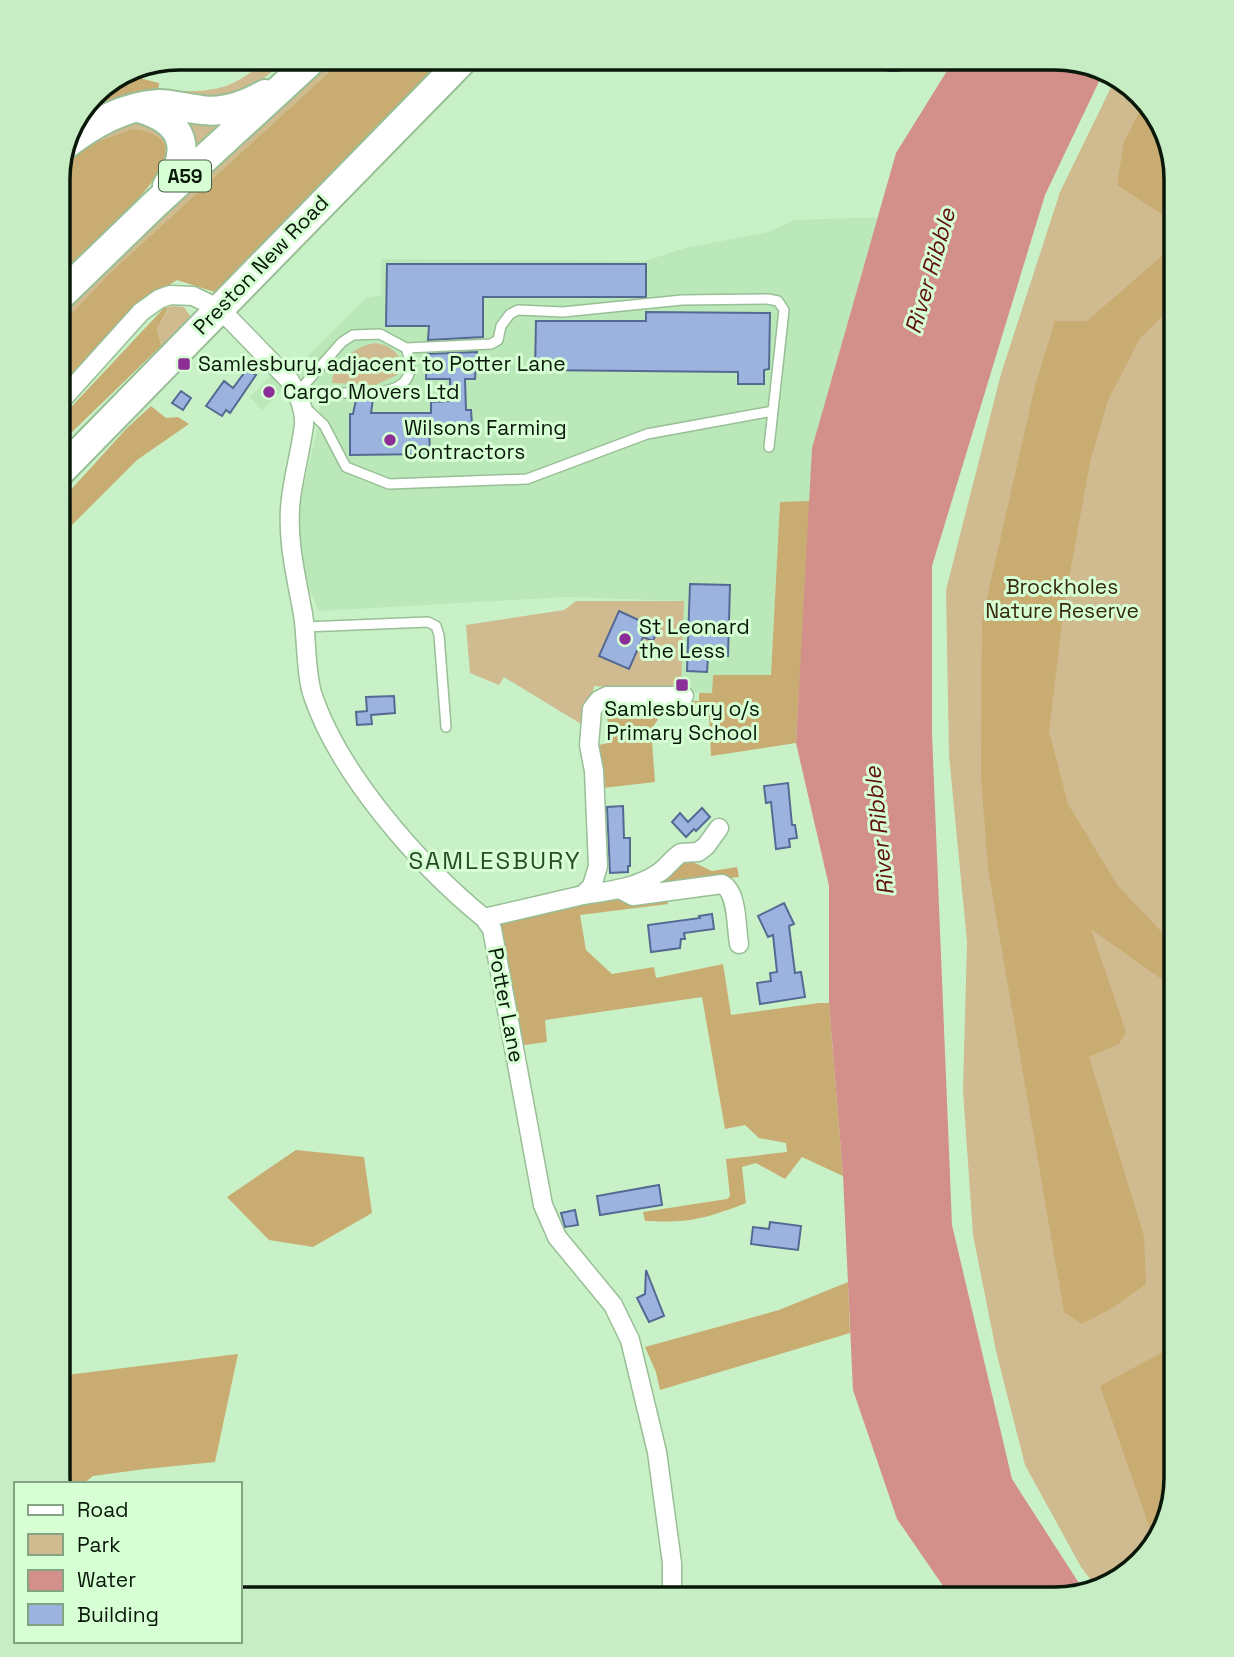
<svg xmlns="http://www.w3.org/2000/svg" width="1234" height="1657" viewBox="0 0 1234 1657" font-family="'Space Grotesk',sans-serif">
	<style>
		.built { fill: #bae8b8 }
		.green { fill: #d0ba8f }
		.forest { fill: #c9ac72 }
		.water { fill: #d3908b }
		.building { fill: #9cb3e0; stroke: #556a93; stroke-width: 2 }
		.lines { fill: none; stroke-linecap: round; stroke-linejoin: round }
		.service-casing { stroke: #98bf96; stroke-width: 12 }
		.minor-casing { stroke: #98bf96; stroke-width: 21 }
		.trunk-casing { stroke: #98bf96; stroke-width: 32 }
		.service { stroke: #fff; stroke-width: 9 }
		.minor { stroke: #fff; stroke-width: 18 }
		.trunk { stroke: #fff; stroke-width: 28 }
		.poi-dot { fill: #8d2d97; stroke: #d6ffd4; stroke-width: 2.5 }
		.labels { text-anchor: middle; stroke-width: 6; stroke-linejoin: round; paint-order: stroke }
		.shield { fill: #d6ffd4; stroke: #475d47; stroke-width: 2 }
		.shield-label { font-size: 19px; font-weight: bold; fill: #0a180a }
		.street-label { font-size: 21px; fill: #0a180a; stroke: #d6ffd4 }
		.poi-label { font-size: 21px; fill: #0a180a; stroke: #d6ffd4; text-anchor: start }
		.park-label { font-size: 21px; fill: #36290e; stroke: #d6ffd4 }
		.water-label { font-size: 23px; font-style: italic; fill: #611015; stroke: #d6ffd4 }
		.quarter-label { font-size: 24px; letter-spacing: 2px; fill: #294b28; stroke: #d6ffd4 }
		.rim { fill: none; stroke: #0a180a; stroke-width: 3.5 }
	</style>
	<rect width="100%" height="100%" fill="#c9f1c7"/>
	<path class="built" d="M855,218H877L812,448L810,501L780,503L771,675H713L712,693L681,692L684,601L566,597L319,611L309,589L301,556L297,522L301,495L318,428L320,400L295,369L366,298L381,295V259L645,261L685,248L768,232L795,220Z
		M274,373L285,388L262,410L250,397Z"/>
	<path class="green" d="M269,58H289L249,90L232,100L172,97L175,91C221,92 234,87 269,58Z
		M331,58H344L112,271L58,329V312L141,228Z
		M1117,75L1160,118L1176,179V1478L1160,1538L1116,1583L1097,1588L1081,1567L1025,1465L996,1351L973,1235L963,1090L967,942L949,755L946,590L1001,374L1060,192Z
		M175,118L225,119L189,151Z
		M143,120L170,134L165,173L151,186L163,168L68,160L58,170L61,159L88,139L120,124Z
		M172,306L184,307L193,320L169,347L143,365L161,346L157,329L168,310L164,308Z
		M375,343C389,345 395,350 402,361L397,375L375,385L332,383C333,362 356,346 375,343Z
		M576,601H684L681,692L594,686L586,727L504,677L499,685L470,673L466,625L564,610Z"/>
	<path class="forest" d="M448,58L221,294L177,280L133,308L58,393V329L60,326L112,271L343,59Z
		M131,76L159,83L158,92L70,126L99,88Z
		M1144,103L1160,118L1176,179V223L1117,185L1124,142Z
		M132,129C208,137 135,202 112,225C94,243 76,261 58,279V170L92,144Z
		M1176,244V303L1140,338L1108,400L1090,462L1065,600L1049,731L1068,804L1118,886L1176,947V975L1167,983L1091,929L1126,1032L1119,1044L1089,1057L1144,1236L1146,1284L1112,1308L1082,1324L1064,1312L988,869L981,776L982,620L1035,386L1055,321H1087Z
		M164,308L168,309L157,329L161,346L72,432L58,433V421Z
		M151,406L166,418L178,417L189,424L137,460L73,524L58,547V504L127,428Z
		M810,501L796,743L711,756L709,716L666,709L651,729L655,782L603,788L594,746L608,743L607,702L699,701V693H712L713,675H771L780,502Z
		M684,858L712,871L737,867L739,877L662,885L660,879Z
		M618,896L667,898L668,904L580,915L586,950L612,974L654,967L656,978L723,964L731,1015L819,1003H829L843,1176L802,1157L785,1179L756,1163L742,1167L746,1203C705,1219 689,1223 645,1221L643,1212L727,1199L730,1196L726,1159L787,1152L786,1143L759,1138L745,1125L725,1129L702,997L545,1020L547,1042L524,1045L499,922Z
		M296,1150L364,1157L372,1213L313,1247L269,1240L227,1197Z
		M848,1282L850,1333L660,1390L656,1372L645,1347L779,1310Z
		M1176,1345V1478L1160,1538L1155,1543L1100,1386Z
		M238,1354L215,1462L145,1469L93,1476L83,1484H59L58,1376Z"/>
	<path class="water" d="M955,58H1062L1104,71L1045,195L932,566V734L952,1225L1012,1479L1084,1591L1055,1599H952L897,1519L853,1390L843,1176L829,1003V886L796,743L812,448L896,153Z"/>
	<path class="building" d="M876,58H905L901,69L898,71H888Z
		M387,264H646V297H483V337L428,340L429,326H386Z
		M646,312L770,313L769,369L764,370V384H738V372L535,370L536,321H646Z
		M477,352L475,379H465L466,410H471L472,424L429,426L430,454L350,455V414H353L356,400L373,399L371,413H431V402L450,401V379H426L427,354Z
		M247,369L256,375L230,413L226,410L222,416L206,406L224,381L233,388Z
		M181,391L191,398L183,410L172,403Z
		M690,584L730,585L728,656H708L707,672L687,671Z
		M619,611L658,629L653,641L643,637L629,669L599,656Z
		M394,696L395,713L371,715L372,724L357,725L356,712L367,711L366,697Z
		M788,783L792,825H795L797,838L789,839L790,847L776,849L771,802L766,803L764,786Z
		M623,806L624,838H630V866H628V872L610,873L607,807Z
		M702,808L710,817L696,831L694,829L686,837L672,822L680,813L688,822Z
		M784,903L794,924L789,926L795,973L801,972L805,997L760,1004L757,983L771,981L770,973L777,972L773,935L768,937L758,916Z
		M712,914L714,929L684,933L685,939H681L680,948L651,952L648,925L700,918L699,916Z
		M659,1185L662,1205L600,1215L597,1196Z
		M575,1210L578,1225L565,1227L561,1213Z
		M770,1222L801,1226L798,1250L751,1244L753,1227L769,1229Z
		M646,1270L664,1316L649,1322L637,1298L645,1294Z"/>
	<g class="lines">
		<defs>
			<path id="service" d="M297,393L342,342L353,335L380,334L406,348L491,344L498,340L501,326L510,314L518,310L563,312L682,300L768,299L778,301L784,310L769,447
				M297,393C314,393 331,393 348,393C380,393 423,394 406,348
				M304,406L324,425L346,467L389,484L527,479L647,434L773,411
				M305,627L428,622L436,626L439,635L446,727"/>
			<path id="minor" d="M58,404L141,312L159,299L170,295L193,296L220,309L290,381C298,395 305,408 304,425C301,449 294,474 291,498C286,537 296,576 303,614C307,639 305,668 312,693C338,773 419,865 484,918L492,929L543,1205L557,1237L613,1305L630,1340L657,1452L672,1563V1599
				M620,889L633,896L722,884C738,892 736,927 739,944
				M583,895C609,891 638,888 660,872C667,867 673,858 681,853L698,852L706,846L719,828
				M484,918L583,895L592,886L598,866L594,771L589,745L592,709L599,700L607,696H684"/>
			<path id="trunk" d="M142,109C184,122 193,150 167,186
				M65,145C93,124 123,106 159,104C173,104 188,109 202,110C223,113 246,105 265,94
				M58,298L153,206L314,58
				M58,474L465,58"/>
		</defs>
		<use href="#service" class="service-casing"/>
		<use href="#minor" class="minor-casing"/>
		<use href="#trunk" class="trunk-casing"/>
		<use href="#service" class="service"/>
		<use href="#minor" class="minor"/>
		<use href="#trunk" class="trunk"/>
	</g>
	<g class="poi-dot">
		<rect x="177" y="357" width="14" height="14" rx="3.5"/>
		<circle cx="269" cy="392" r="7"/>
		<circle cx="390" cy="440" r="7"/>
		<circle cx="625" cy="639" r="7"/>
		<rect x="675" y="678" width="14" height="14" rx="3.5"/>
	</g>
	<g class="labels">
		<rect class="shield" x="159" y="160.5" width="52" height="31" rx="5"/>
		<g class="shield-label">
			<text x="185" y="183">A59</text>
		</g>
		<g class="street-label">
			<text transform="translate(261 265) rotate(-46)" y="7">Preston New Road</text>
			<text transform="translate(506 1005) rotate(79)" y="7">Potter Lane</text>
		</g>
		<g class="poi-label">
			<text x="198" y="371">Samlesbury, adjacent to Potter Lane</text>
			<text x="283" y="399">Cargo Movers Ltd</text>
			<text x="404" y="435">Wilsons Farming<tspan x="404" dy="24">Contractors</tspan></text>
			<text x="639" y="634">St Leonard<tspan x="639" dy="24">the Less</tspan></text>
			<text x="682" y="716" text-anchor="middle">Samlesbury o/s<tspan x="682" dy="24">Primary School</tspan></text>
		</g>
		<g class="park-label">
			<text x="1062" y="594">Brockholes<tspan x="1062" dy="24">Nature Reserve</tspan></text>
		</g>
		<g class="water-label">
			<text transform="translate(930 271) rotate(-74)" y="8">River Ribble</text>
			<text transform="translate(879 831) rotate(-96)" y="8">River Ribble</text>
		</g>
		<g class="quarter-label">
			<text x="495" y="869">SAMLESBURY</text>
		</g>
	</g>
	<path d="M0 0H1234V1657H0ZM179 70H1055A109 109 0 0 1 1164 179V1478A109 109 0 0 1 1055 1587H179A109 109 0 0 1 70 1478V179A109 109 0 0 1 179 70Z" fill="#c6edc4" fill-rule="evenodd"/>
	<path class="rim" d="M179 70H1055A109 109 0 0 1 1164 179V1478A109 109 0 0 1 1055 1587H179A109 109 0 0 1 70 1478V179A109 109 0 0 1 179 70Z"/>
	<rect x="14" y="1482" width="228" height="161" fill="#d6ffd4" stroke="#84a383" stroke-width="2"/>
	<rect x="28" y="1505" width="35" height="10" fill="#ffffff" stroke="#84a383" stroke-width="2"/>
	<text x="77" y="1517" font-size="21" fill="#0a180a">Road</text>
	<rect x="28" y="1534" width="35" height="21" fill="#d0ba8f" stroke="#84a383" stroke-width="2"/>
	<text x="77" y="1552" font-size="21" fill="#0a180a">Park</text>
	<rect x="28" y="1570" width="35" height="21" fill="#d3908b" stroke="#84a383" stroke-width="2"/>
	<text x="77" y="1587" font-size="21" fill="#0a180a">Water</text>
	<rect x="28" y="1604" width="35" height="21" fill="#9cb3e0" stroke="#84a383" stroke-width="2"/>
	<text x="77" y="1622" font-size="21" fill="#0a180a">Building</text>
</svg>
